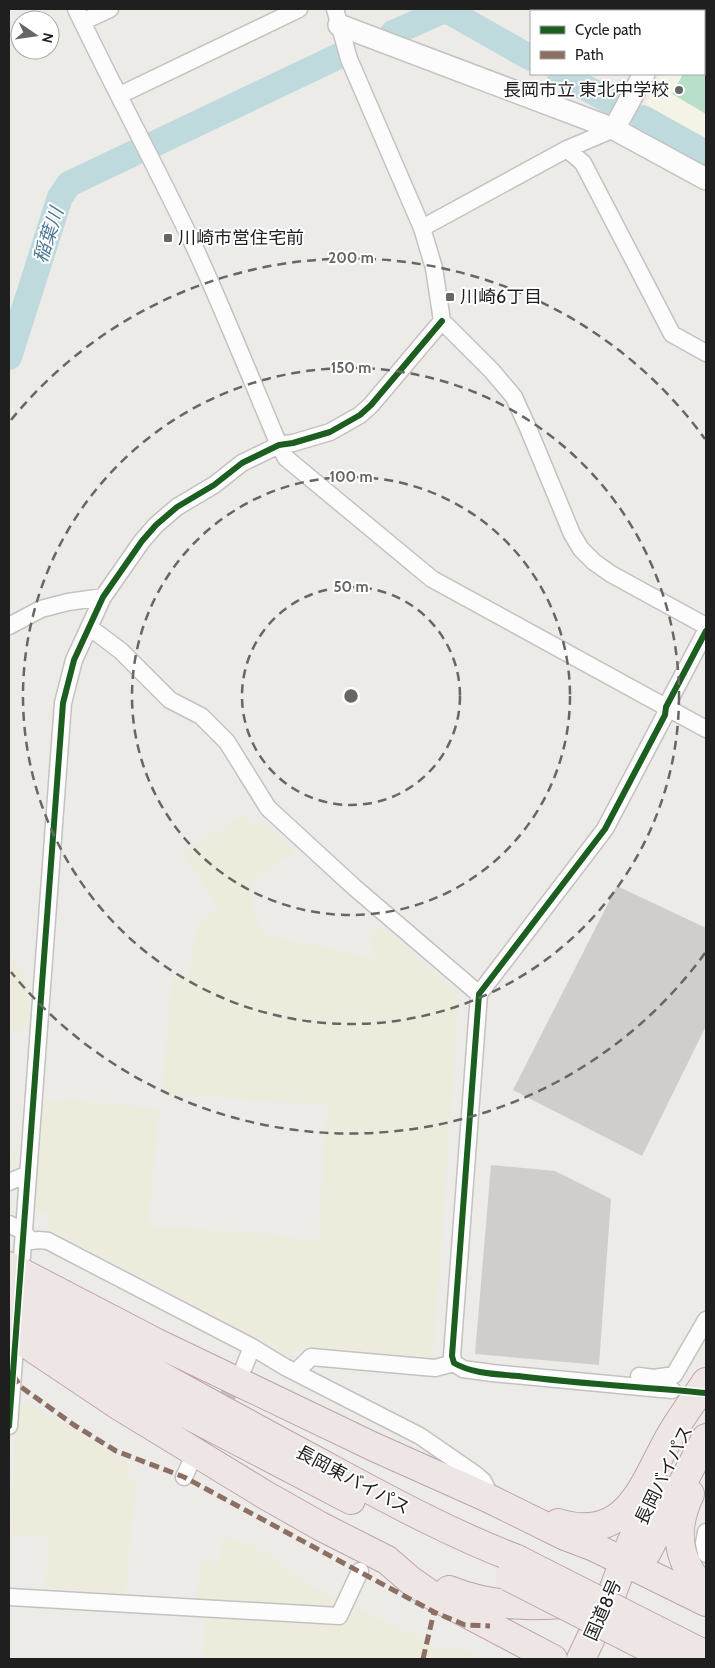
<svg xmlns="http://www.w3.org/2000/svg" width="715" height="1668" viewBox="0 0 715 1668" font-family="Cabin,'Noto Sans JP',sans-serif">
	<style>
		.education { fill: #f5f3e5 }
		.farmland { fill: #ecebdc }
		.pitch { fill: #b8dfca }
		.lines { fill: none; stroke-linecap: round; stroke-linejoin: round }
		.river { stroke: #bfdadd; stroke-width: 26 }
		.building { fill: #d0cdcb }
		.minor-tunnel { stroke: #c4c2c0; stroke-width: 16; stroke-dasharray: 16 8; stroke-linecap: butt }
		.minor-casing { stroke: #c3c2c0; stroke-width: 19 }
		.tertiary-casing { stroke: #c3c2c0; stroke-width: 24 }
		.trunk-casing { stroke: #bfa2ad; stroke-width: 30 }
		.minor { stroke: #fcfcfc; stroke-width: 16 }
		.tertiary { stroke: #fcfcfc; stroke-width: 21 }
		.trunk { stroke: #ede6e4; stroke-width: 28 }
		.trunk-bridge-casing { stroke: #bfa2ad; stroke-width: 30; stroke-linecap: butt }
		.trunk-bridge { stroke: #ede6e4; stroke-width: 28 }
		.quiet { stroke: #8d6e63; stroke-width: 5; stroke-dasharray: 10 5; stroke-linecap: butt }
		.cycleway-casing { stroke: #fff; stroke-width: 9 }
		.cycleway { stroke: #1b5e20; stroke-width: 6 }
		.ring { fill: none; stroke: #676665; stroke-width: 2.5; stroke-dasharray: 9 6 }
		.poi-dot { fill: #676665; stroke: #fff; stroke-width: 2 }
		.labels { text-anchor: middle; stroke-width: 4; stroke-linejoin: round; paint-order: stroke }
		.poi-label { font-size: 18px; fill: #1f1f1f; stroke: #fff; text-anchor: start }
		.street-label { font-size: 18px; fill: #1f1f1f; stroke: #fff }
		.water-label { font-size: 19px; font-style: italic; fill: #4e7996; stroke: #fff }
		.centre { fill: #676665; stroke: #fff; stroke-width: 2.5 }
		.ring-label { font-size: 15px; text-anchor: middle; font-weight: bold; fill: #676665; stroke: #fff; stroke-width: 4; stroke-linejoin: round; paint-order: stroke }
	</style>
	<rect width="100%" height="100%" fill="#edebe8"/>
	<path class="education" d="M697,9H706V141L644,106L661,74H704V11H696Z"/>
	<path class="farmland" d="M244,814L254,826L263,821L296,852L252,880L254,912L262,934L375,959L369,935L382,926L454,992L459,1001L433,1357L302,1348L290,1356L46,1227L49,1213H33L42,1101L76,1100L159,1109L148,1226L249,1232L318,1241L327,1105L162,1094L172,977H189L194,945L200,922L219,908L183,853Z
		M9,946L26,980L32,1001L29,1025L9,1035Z
		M9,1137L15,1150L14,1172L9,1175Z
		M27,1401L131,1466L126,1472L136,1484L125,1594L45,1587L49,1538L9,1535L18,1408Z
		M223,1537L256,1546L294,1574L330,1596L411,1633L435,1648L470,1651L486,1659H203L206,1599L197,1598L201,1561L219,1563Z"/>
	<path class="pitch" d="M704,73L706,74V114L672,94L683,74Z"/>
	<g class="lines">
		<path class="river" d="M393,33L440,12L448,11L531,58
			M560,74L610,101
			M643,118L706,153
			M152,145L339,56
			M9,357L60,197L69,184L134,153"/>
	</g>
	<path class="building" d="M617,886L706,928V1026L642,1156L513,1090Z
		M491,1165L555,1171L611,1199L599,1365L475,1354Z"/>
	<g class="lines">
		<path class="minor-tunnel" d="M192,1459L240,1374"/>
		<defs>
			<path id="minor" d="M76,9C114,89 156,166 194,246C224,311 251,379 279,445L286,458L432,579L706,729
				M335,9L349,59L422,228L434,268L442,321L492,371L514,397L528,428L572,534L581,549L594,562L611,574L706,626
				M547,9L552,11
				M82,22L110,9
				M120,95L299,9
				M567,149L583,163L672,334L706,353
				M422,228L567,149L614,129
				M9,626L41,609L68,602L103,597
				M89,627L121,651L170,700L201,716L227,742L268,808L354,887L479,994
				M9,1182L28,1174
				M9,1224L24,1232L31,1241L39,1240L48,1241L252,1347L285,1367L420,1436L475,1474L483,1481L487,1489L488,1498
				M22,1257L63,703L74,660L103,597L142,541L156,525L177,507L214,485L242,463L279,445L293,443L330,432L360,415L371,405L442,321
				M244,1367L252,1347
				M296,1372L311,1357L435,1368L454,1363
				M639,1376L654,1378L674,1375L706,1320
				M672,1390L492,1373L463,1369L454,1363L452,1356L479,994L605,829L665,715L666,707L706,631
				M9,1426L15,1347
				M184,1477L191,1462
				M706,1532L704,1543L706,1554
				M9,1597L339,1616L360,1571"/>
			<path id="tertiary" d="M678,11L679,9
				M339,25L614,129L706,179
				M614,129L644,74"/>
			<path id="trunk" d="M9,1266L155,1342L374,1447L488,1498L565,1536L594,1547L706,1602
				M9,1288C104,1346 202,1399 300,1452C371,1490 441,1530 517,1559
				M9,1311L150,1395L351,1500
				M9,1332L121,1407L267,1496L320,1526L387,1560L410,1580L430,1594L553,1659
				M690,1494C673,1530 676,1563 706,1590
				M558,1523C628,1544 643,1484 670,1436C681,1417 694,1400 706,1382
				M647,1552L706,1438
				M449,1590C491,1607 530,1607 574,1603
				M581,1659L612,1593L631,1543L658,1487"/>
		</defs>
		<use href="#minor" class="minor-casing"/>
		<use href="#tertiary" class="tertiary-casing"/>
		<use href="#trunk" class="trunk-casing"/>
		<use href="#minor" class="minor"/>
		<use href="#tertiary" class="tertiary"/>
		<use href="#trunk" class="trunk"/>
		<defs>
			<path id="trunk-bridge" d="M517,1559L706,1655
				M509,1577L670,1659"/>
		</defs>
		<use href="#trunk-bridge" class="trunk-bridge-casing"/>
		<use href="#trunk-bridge" class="trunk-bridge"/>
		<path class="quiet" d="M13,1375L21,1387L74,1425L116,1451L184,1477L434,1612L465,1625L490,1626
			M423,1659L434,1612"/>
		<defs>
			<path id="cycleway" d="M706,631L666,707L665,715L605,829L479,994L452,1356L454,1363C473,1374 497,1374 518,1376C580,1384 644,1387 706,1393
				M9,1426L63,703L74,660L103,597L142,541L156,525L177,507L214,485L242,463L279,445L293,443L330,432L360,415L371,405L442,321"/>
		</defs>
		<use href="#cycleway" class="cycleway-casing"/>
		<use href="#cycleway" class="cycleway"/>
	</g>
	<g class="ring">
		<circle cx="351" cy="696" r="109"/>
		<circle cx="351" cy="696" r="219"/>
		<circle cx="351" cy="696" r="328"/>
		<path d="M705 953A438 438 0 0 1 11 972M11 420A438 438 0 0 1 705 439"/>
	</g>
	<g class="poi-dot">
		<circle cx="679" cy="90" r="5"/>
		<rect x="163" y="233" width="10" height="10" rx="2.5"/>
		<rect x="445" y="292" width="10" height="10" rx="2.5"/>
	</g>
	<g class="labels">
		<g class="poi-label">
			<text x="669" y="96" text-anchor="end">長岡市立 東北中学校</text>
			<text x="178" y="244">川崎市営住宅前</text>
			<text x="460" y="303">川崎6丁目</text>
		</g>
		<g class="street-label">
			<text transform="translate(664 1475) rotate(-64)" y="6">長岡バイパス</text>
			<text transform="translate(353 1480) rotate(28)" y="6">長岡東バイパス</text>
			<text transform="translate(603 1610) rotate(-66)" y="6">国道8号</text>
		</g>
		<g class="water-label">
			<text transform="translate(48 235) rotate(-72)" y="7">稲葉川</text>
		</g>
	</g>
	<circle cx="351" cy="696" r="8" class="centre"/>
	<g class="ring-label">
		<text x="351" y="263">200 m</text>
		<text x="351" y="373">150 m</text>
		<text x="351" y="482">100 m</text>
		<text x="351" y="592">50 m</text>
	</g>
	<rect width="715" height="1668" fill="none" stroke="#1f1f1f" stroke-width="20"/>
	<rect x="530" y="10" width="175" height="65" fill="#ffffff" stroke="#a5a5a5"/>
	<rect x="540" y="26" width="25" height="8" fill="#1b5e20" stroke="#a5a5a5"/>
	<text x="575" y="35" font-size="15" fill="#1f1f1f">Cycle path</text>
	<rect x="540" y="51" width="25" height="8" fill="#8d6e63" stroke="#a5a5a5"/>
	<text x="575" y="60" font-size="15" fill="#1f1f1f">Path</text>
	<g transform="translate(35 35) rotate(103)"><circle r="24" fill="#ffffff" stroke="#a5a5a5"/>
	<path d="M0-4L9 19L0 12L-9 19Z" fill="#676665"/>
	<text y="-8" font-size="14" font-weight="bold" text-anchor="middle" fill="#1f1f1f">N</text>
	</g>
</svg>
